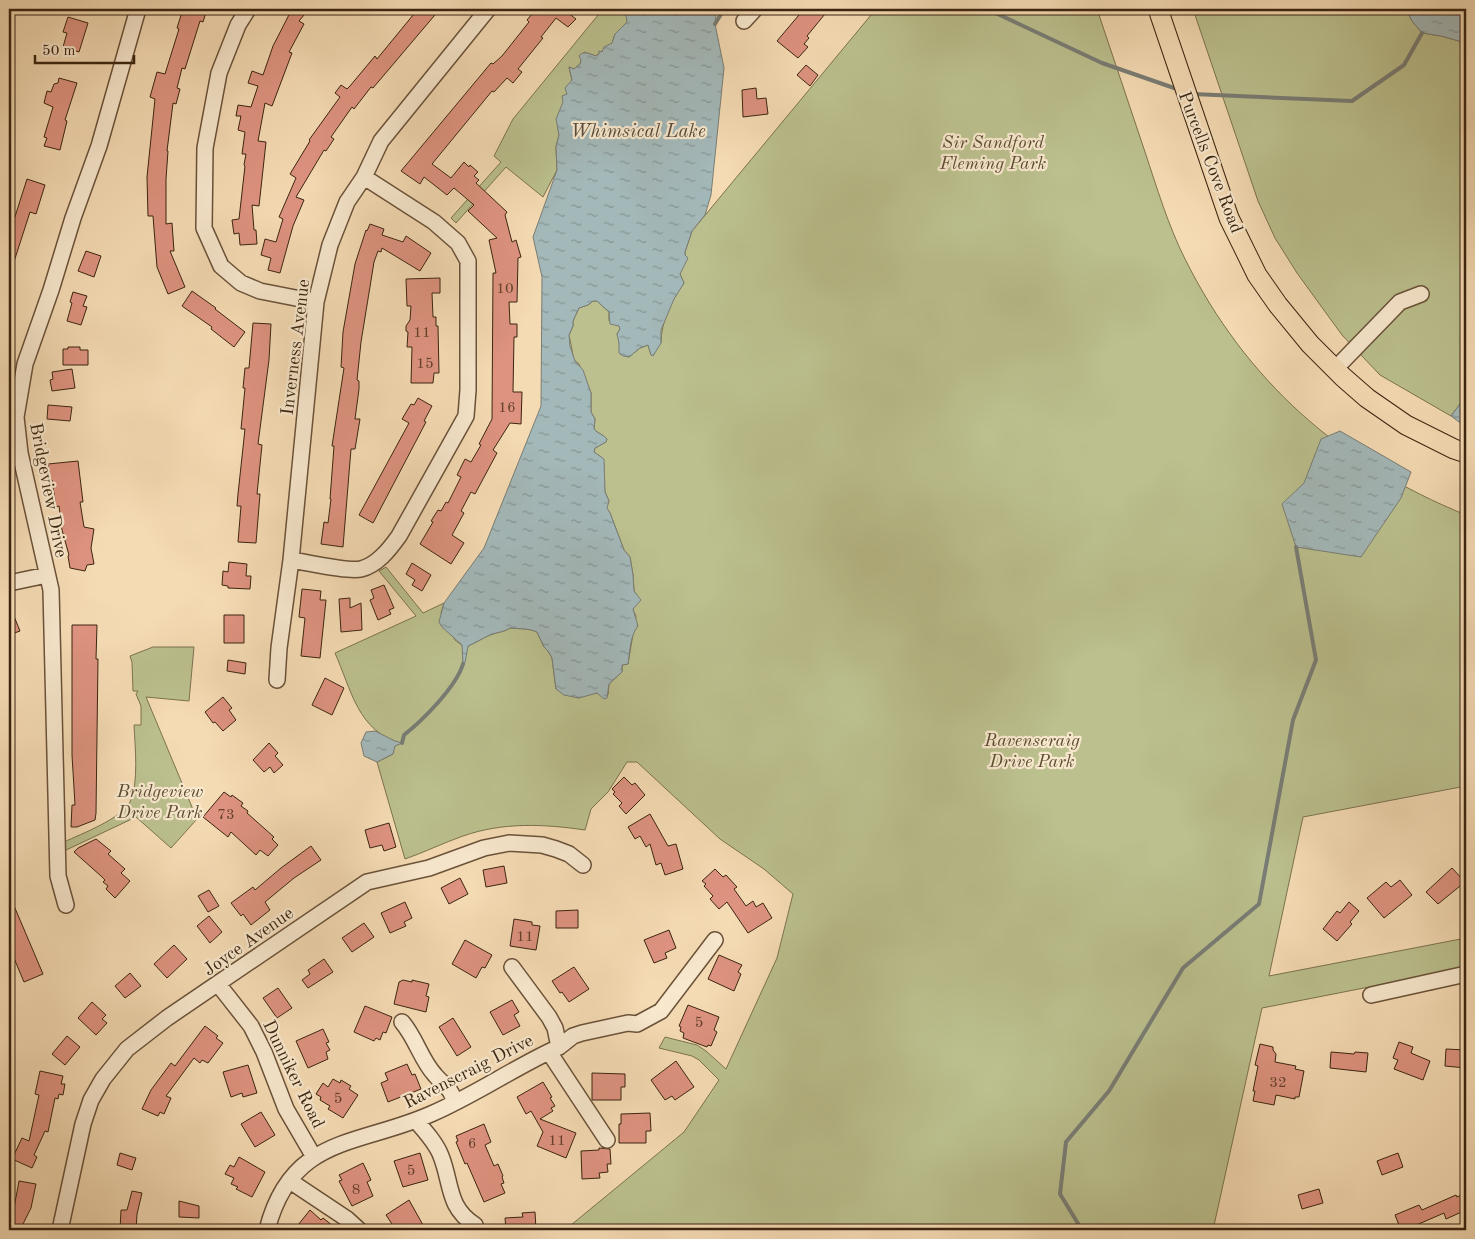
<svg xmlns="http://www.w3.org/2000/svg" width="1475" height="1239" viewBox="0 0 1475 1239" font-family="'Old Standard TT',serif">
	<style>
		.park { fill: #bbc08e; stroke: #7b724f }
		.water { fill: url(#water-ripples); stroke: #797d75 }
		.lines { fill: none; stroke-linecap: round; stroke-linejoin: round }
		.stream { stroke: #797d75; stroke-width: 4 }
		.building { fill: #de9380; stroke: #3b2510 }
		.minor-casing { stroke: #6a5239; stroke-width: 18 }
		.major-casing { stroke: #3b2510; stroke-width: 21 }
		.minor { stroke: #f8e8ce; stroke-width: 15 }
		.major { stroke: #f5dbb4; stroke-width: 19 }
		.labels { text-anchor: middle; stroke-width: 4.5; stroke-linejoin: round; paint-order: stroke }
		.number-label { font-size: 15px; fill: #64402c }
		.park-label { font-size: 18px; font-style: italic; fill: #5b4c30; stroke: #f8e8ce }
		.street-label { font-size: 18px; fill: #3b2510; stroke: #f8e8ce }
		.water-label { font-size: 19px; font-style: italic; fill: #554a3a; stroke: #f8e8ce }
	</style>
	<defs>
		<pattern id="water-ripples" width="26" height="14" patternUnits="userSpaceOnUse" patternTransform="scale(1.25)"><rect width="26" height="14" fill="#a3b8b9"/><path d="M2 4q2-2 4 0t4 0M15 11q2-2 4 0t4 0" fill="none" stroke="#869595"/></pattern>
	</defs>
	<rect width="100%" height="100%" fill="#f5dbb4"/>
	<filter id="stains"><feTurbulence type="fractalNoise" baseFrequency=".004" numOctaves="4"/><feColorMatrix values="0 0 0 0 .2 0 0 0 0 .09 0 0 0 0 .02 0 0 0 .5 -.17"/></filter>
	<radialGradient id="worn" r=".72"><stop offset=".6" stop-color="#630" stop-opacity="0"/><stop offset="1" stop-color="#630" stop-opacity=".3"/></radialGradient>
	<path class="park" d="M603,9H629L627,22L615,34L612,43L602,52H600L596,56L584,52L580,64L574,69L569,67L572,80L557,119L559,135L556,147L557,170L543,197L506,167L456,223L451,218L501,162L494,156L513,119Z
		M876,9H1097C1113,57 1129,104 1145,152C1157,188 1168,225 1185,259C1246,381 1340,464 1466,515V786L1303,817L1269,976L1466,938V968L1262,1008L1213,1230H565L684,1132L719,1080L699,1060L692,1056L659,1048L665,1037L697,1045L706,1051L726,1069L777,958L793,894L764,869L720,839L637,762H627L608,792L591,809L585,830C544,824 503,822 463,836C443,843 425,852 405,859L377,762L393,754L394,746L401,743C358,732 351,689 335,653L416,616L379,571L386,567L423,613L444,603L441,613L455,640L463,646V664L468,646C475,643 483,638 490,635C497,632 505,632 510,628C519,629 529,628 537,632L544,647L548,651L552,658L556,689L578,698L594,693L608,695L609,684L622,672V665L628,664L636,616L633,610L635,605L640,601L634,591L633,575L630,557L624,550L610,513L606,508L609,501L605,492L603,472L604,464L601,457L594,452L595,448L606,442L607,439C603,434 598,434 594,429L595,419L591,412V393L579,364L574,360L569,335L573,326V321L579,308L588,305L593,301H597L609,312V321L619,326L620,329L617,334L619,338L620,354L629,357L640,348L648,345L651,355L661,343C661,323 671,299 684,283L680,274L685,256V252L692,231Z
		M1193,9H1406L1412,21L1422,33L1441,36L1466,43V396L1451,416L1380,375L1342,335L1297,273L1275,238L1258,201Z
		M153,647H194L189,701L146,697L197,819L171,848L136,817L64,851V842C81,834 121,819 130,802C139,784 135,746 134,725H141V706L136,694L138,691H133L132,662L130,656Z"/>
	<path class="water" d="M629,9H712L716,16L715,24L724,68L711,195L705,215L692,231L685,252V255L688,258L680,274L684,283L674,299L661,330V343L653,356L651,355L648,345L640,348L629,357L623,356L619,353V343L617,334L620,329L619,326L610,324L609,312L597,301H593L588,305L579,308L573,321V326L569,335L570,346L575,361L583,370L591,393V412L595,419L594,429C598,434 603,434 607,439L606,442L595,448L594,452L604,459L605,492L609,501L607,508L610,513L624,550L630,557L633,575L634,591L641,600L633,609L638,626C630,636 630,651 628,664L622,665V672L609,684L607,698L604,699L597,693L579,698L564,695L556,689L552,658L548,651L544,647L537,632C528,628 519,629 510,628C505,632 497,632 490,635C483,638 475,643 468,646L465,663L463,664L462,645L442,627L439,622L444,603L484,548L541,406L542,277L533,237L557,170L556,147L559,135L556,119L563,102L562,96L567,94L565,88L572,80L569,67L574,69L580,64L581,60L579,56C583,50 590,54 596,56L599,54V51L602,52L604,47L612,43L615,34L627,22L626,15L629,13Z
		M1406,9H1466V43L1441,36L1422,33L1412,21Z
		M1466,396V427L1451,416Z
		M1340,431L1411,472L1401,498L1361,557L1296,547L1282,504L1304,483L1321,439Z
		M375,731L395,741L402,743L395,746L393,754L377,762L364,756L361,743L366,732Z"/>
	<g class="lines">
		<path class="stream" d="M987,9L1102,63L1177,89
			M715,24L724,9
			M1193,94L1352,101L1404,65L1422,33
			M402,743L404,735C423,720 456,687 463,664
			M1082,1230L1060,1194L1066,1142L1109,1091L1183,968L1259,904L1293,720L1316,660L1296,547"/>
	</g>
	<path class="building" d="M183,9H207L203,22L200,21L185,69L182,68L177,88L180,89L176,104L173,103L167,151H168L166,179V224L172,223L174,251H170L185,287L168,294L157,267L153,216H148L147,177L155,99L150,97L157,72L165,74L179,29L177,28Z
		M292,9H309L299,21L304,24L289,52L292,53L272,106L265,103L258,141L266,142L259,206L252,205L254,230H256L257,244L240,245L239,233L234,234L232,220L239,219L245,166L244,165L246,154H242L245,132L238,130L241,116H236L238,105L251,107L258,86L248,83L252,71L263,75L273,46Z
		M418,9H440L373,88L371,87L354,109L352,107L331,137L334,139L326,151L324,150L296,197L304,200L293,226L280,273L268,270L271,258L261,255L265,239L276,242L283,219L279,217L296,178L290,174L310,141L309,140L340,97L335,93L341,85L347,89L350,86L375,56L377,59Z
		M536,9H563L576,19L568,27L556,18L541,37L543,38L518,69L522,72L513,83L507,78L494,92L492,91L432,164L451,178L464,162L469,167L470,165L478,172L474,176L479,180L476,183L507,212L505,215L512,242L516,240L521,257L518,258L517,302H509L510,324H517V337H514L513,392H522L521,424L510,423L493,450L497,453L475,494L471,492L461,511L464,513L452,535L464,543L451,564L420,544L433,522L431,521L438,510L441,511L446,502L448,503L461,477L457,475L465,459L471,462L481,445L479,444L492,419L493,273H496L489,240L497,238L468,211L474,205L454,188L447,195L424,177L420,184L401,171L491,63L493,64L502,56L529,22L527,20Z
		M804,9H829L807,36L809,38L804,44L808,47L798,58L777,41Z
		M68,17L88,23L79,52L63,47L67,33L63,32Z
		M806,65L818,75L810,86L797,75Z
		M59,78L77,83L65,120L67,121L60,150L44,146L47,138L44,137L53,107L44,103L47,91L51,92L54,84L58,83Z
		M756,88L757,99L766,98L768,114L743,117L742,90Z
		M27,179L45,185L36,214L30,212L11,271H9V225L12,226Z
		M370,224L384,229L382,235L403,242L406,236L431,253L420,271L382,248L381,252L378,251L374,262L361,342L357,380L359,381V389L355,419H360L355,449H351L343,547L321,544L324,522L328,523L331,499H330L334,446H332L344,368L341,367L343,332L355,264L366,230L367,231Z
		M86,251L101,256L94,277L78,271Z
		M440,278V293H432L433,317H436V326H438L439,373H434L433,383H411L412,347H407L408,332L406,331V326L410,320L411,306H407L406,279Z
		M192,291L216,308L215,309L245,332L234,347L211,329L212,327L182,306Z
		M73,292L87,296L83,306L87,307L81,325L67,321L72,303L70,302Z
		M253,323L271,324L269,360L258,444L262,445L257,494H260L256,543L238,542L241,506H237L238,494L245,429H241L245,388H243L245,368H249Z
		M68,347H80V350H88V365H63V349H68Z
		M72,369L75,388L52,391L50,380L53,379L52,372Z
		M418,398L432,406L424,421L426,422L373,523L359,515L409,423L402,419L411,404L414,405Z
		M48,405L72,407L70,421L47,419Z
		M78,461L83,502H80L84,527L94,529L91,548L94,564L87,565L85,571L70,568L68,556L69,555L62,530L59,506L56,507L52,480H50L48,464Z
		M229,562L247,564L246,576H251L250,589L228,588V586L222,585L223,571L228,572Z
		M412,563L431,575L422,591L412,585L415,580L406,574Z
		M384,585L394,608L389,610L391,614L378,620L370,600L374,598L371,590Z
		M302,589L321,591L320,600H326L320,658L301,656L305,618L299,617Z
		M350,598V608L361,603L362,630L341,632L339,599Z
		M9,604L20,631L9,635Z
		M224,615H244V643H224Z
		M72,625H97L96,659H98L96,813L95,820L77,827H71L72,805H75L72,755Z
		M228,660L246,663L245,674L227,671Z
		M325,678L344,688L332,715L312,705Z
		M223,697L232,708L229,710L236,720L223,731L215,722L213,723L205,712Z
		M269,743L278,753L275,756L283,765L274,773L270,767L264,772L253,760Z
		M624,777L632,785L635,783L645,795L626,814L619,806L622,803L613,794L615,792L612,789Z
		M224,792L231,797L232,795L243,803L241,806L248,811L247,813L274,837L272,839L278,845L268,856L260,850L256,855L231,832L228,837L203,817Z
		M650,814L668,846L676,844L683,869L665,875L661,863L656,865L650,844L646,847L640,836L635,839L628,827Z
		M389,823L396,847L384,851L382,845L370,848L365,830Z
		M96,839L111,851L108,854L125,869L121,873L130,881L115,898L106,889L108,886L103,882L105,880L101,876L74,852L78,848Z
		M311,846L321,860L294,878L265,902L270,910L251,925L243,914L241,916L231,903L253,887L255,890L281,868Z
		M504,866L507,883L486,887L483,870Z
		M1452,868L1465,882L1438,904L1426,892Z
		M715,869L723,877L726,875L737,887L734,889L746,906L753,901L756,907L763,903L772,918L748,933L727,902L719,909L710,899L713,896L704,886L706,884L702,881Z
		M460,878L468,894L449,904L441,888Z
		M1400,880L1412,895L1384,918L1367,898L1386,882L1391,887Z
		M209,890L219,906L208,912L198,896Z
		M9,894L43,974L24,982L11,951L9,952Z
		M405,902L412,918L404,922L406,926L390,933L381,913Z
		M1349,902L1359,911L1350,922L1352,924L1337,941L1323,929L1337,911L1340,913Z
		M578,910V928H556V911Z
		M209,916L222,932L210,943L197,926Z
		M514,919L532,922V925L540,926L536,950L510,946Z
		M364,923L374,937L352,952L342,938Z
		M669,930L676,948L665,953L667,958L654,963L644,940Z
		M465,940L492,955L485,968L482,967L476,978L452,964Z
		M174,945L187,959L167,978L154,964Z
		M719,955L742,965L738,972L741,974L734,991L708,979Z
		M324,959L333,972L308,988L302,980L310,974L308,970Z
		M574,967L589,989L569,1002L562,992L560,993L552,981Z
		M130,973L141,986L125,998L115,986Z
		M403,980L412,982V980L429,984L426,996L429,997L426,1012L394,1004L399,982Z
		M278,988L292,1008L277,1018L263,998Z
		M512,1000L519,1012L514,1015L520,1026L503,1035L490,1012Z
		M92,1002L106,1015L102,1019L107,1023L96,1035L78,1018Z
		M688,1005L719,1017L714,1030L717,1032L711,1046L708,1045L707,1047L683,1038L684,1033L680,1031L681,1027L679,1026Z
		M365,1006L392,1017L386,1033L383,1032L380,1040L376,1038L374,1041L354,1032Z
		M453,1018L471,1047L457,1056L439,1027Z
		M205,1026L218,1036L216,1038L223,1043L208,1063L202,1060L200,1063L194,1058L166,1096L171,1098L164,1114L160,1112L158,1116L142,1109L151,1090L171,1063L175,1066Z
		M323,1029L329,1042L326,1043L330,1050L326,1052L328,1059L308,1068L296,1041Z
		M67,1036L80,1047L65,1065L52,1054Z
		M1399,1042L1413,1047L1411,1053L1430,1061L1423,1080L1394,1069L1398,1060L1393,1058Z
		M1260,1044L1273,1047V1050L1276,1054L1275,1062L1296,1066L1295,1069L1304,1071L1299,1097H1295V1099L1276,1095L1274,1105L1253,1101L1255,1091H1253L1258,1066L1255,1065Z
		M1446,1049L1466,1050V1068L1445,1066Z
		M1331,1052L1354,1054L1355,1052L1368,1053L1366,1072L1330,1068Z
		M676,1061L694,1087L675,1100L672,1096L665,1100L651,1080Z
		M407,1064L412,1075L415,1074L421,1089L388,1102L381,1083L388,1080L385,1073Z
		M248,1065L257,1093L243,1097L242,1093L231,1097L223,1072Z
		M40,1071L63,1076L61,1084H65L63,1095L59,1094L58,1099L55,1098L48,1132L45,1131L34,1155L37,1157L32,1168L12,1159L22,1138L29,1141L39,1095L35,1094Z
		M592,1073L625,1074V1087H621V1100H592Z
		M333,1079L340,1083L341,1080L351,1086L349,1089L358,1095L343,1118L328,1109L330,1106L320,1100L321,1097L316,1094L323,1083L328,1087Z
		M543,1082L552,1097L550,1098L555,1106L551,1108L553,1111L540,1119L576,1133L566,1158L537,1146L543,1132L531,1111L526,1114L517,1097Z
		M261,1112L275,1135L255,1147L241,1124Z
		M650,1113L651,1131H646V1143H619V1124H621V1114Z
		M484,1124L491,1142L485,1145L494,1166L498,1164L503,1176L502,1177L504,1183L501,1184L505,1193L484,1202L467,1163L465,1164L456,1142L458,1141L456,1136Z
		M599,1148L610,1149L611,1164H607L608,1172L599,1173L600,1178L582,1179L581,1151L599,1150Z
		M120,1153L136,1158L132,1170L117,1165Z
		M420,1153L428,1180L403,1187L394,1161Z
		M1398,1153L1403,1167L1382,1175L1377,1161Z
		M239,1157L265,1172L252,1197L236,1189L238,1187L231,1184L234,1178L225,1174L230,1165L234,1167Z
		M363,1163L371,1180L367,1182L373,1196L352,1206L339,1181L342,1180L339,1175Z
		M19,1181L36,1184L31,1208L21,1228L9,1222V1205L14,1208Z
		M1319,1189L1323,1203L1302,1209L1298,1195Z
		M132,1191L142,1193L137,1214L136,1230H120L121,1210H127Z
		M1466,1193V1210L1446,1219L1444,1213L1405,1230H1401L1395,1215L1419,1205L1422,1210L1456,1195L1457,1197Z
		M409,1200L423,1225L415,1230H396L386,1215Z
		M179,1201L199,1206V1218L179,1217Z
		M310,1210L321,1220L323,1218L338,1230H294Z
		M535,1212L536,1230H506L505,1218L523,1217L522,1213Z"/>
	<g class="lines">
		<defs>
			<path id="minor" d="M248,9L238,25L219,73L205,148L204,228L221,266L241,283L260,291L316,302
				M744,21L755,9
				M1335,369L1400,302L1421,294
				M291,560C306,562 348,572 361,569C377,565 389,550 399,536L466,416L468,390V261L458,243L434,222L364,177
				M9,583L47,575
				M277,680L279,648L291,560L316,302L330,245L347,202L364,177L381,141L488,9
				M66,905L58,876L51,590L20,453L16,417L25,364L51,290L73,218L99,146L138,9
				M512,967L549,1017L555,1028L559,1047
				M218,984L251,1026L264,1052L286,1109L314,1157
				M1371,995L1466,974
				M402,1022C416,1038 421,1060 435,1075C443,1085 453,1089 454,1103
				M549,1052L607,1140
				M416,1121C425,1131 436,1143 441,1156C452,1184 447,1207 475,1225
				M290,1181L347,1219L359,1230
				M60,1230L83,1124L91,1100L103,1079L127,1049L167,1018L367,882L429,868L484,848L509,843L542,845L556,849L569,854L583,865
				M267,1230C291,1135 359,1146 431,1114C475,1095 515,1067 559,1047L573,1036L582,1033L628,1023L637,1024L661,1011L715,940"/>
			<path id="major" d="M1158,9L1229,218L1257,275L1278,305L1310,344L1343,377L1367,398L1406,425L1454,449L1466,453"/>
		</defs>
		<use href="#minor" class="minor-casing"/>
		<use href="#major" class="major-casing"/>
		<use href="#minor" class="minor"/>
		<use href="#major" class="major"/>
	</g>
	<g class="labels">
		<g class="number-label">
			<text x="505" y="293">10</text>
			<text x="422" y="337">11</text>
			<text x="425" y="368">15</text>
			<text x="507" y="412">16</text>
			<text x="226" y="819">73</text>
			<text x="525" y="941">11</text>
			<text x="699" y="1027">5</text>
			<text x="1278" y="1087">32</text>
			<text x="338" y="1103">5</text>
			<text x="557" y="1145">11</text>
			<text x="472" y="1148">6</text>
			<text x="411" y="1175">5</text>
			<text x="356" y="1194">8</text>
		</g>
		<g class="park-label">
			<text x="993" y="148">Sir Sandford<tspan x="993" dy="21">Fleming Park</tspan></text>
			<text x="1032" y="746">Ravenscraig<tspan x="1032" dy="21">Drive Park</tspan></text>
			<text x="160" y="797">Bridgeview<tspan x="160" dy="21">Drive Park</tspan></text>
		</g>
		<g class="street-label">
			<text transform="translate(1211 162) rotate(69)" y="6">Purcells Cove Road</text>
			<text transform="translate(295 347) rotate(-83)" y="6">Inverness Avenue</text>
			<text transform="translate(49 490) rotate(79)" y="6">Bridgeview Drive</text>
			<text transform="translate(248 941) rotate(-35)" y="6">Joyce Avenue</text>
			<text transform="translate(468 1071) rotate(-27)" y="6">Ravenscraig Drive</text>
			<text transform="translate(294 1074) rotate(64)" y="6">Dunniker Road</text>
		</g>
		<g class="water-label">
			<text x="638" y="137">Whimsical Lake</text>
		</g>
	</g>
	<rect width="1475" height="1239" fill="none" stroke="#f5dbb4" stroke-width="30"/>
	<rect x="10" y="10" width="1455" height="1219" fill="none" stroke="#3b2510" stroke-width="2.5"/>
	<rect x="15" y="15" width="1445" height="1209" fill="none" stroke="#3b2510"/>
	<path d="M35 55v8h99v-8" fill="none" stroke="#3b2510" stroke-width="2.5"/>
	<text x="42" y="55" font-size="15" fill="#3b2510" stroke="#f8e8ce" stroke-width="4" paint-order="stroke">50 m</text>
	<rect width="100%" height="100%" filter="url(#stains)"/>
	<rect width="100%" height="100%" fill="url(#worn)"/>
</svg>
